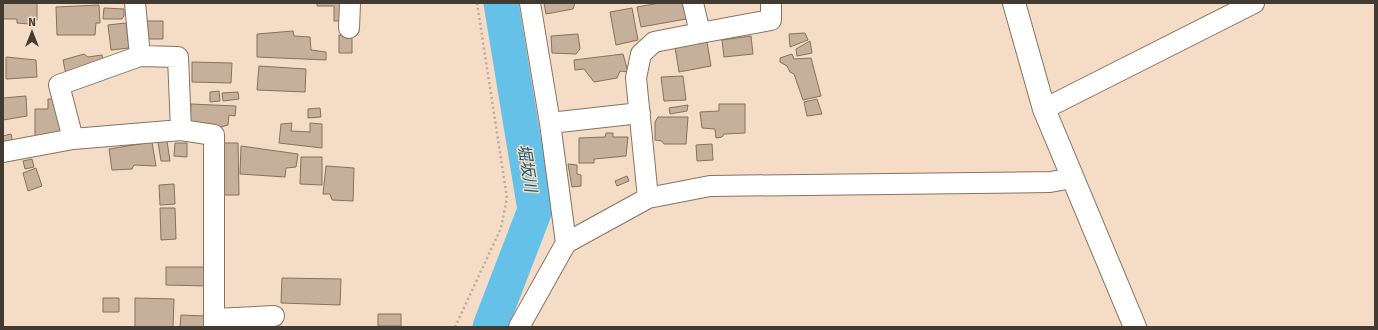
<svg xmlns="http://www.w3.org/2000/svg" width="1378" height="330" viewBox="0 0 1378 330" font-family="Signika,'Noto Sans JP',sans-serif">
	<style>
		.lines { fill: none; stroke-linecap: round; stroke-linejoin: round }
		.river { stroke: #65c1e7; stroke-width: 35 }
		.building { fill: #c7b09b; stroke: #86715d }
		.minor-casing { stroke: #88735f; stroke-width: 22 }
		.tertiary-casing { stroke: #88735f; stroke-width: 24 }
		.path { stroke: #beaa98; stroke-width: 2.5; stroke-dasharray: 2 3; stroke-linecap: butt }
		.minor { stroke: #fff; stroke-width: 20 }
		.tertiary { stroke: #fff; stroke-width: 22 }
		.labels { text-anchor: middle; stroke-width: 3; stroke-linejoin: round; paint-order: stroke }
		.water-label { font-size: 16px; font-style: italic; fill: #0e5973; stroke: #f4dcc6 }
	</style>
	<rect width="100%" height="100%" fill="#f4dcc6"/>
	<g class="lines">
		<path class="river" d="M490,327L535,210L501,3"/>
	</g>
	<path class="building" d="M3,3H37V20L31,19L29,24L17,23V19H3Z
		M317,3H345V21H334V6H317Z
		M544,3H575L573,9L546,14Z
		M660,3H684L686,19L641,27L637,7Z
		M99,5L100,23H96L95,35H57L56,7Z
		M104,8L124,9V16L122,19H103Z
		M632,8L638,40L616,45L610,12Z
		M143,21H163V39H144Z
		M126,23L129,48L111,50L108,25Z
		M293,31L294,36L310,37L311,50L326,52V60L257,57V34Z
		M805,33L808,40L790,47L789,34Z
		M578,34L580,49L576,54L552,53L551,36Z
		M339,35H352V53H339Z
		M751,36L753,54L724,57L722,40Z
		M810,41L812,53L797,56L796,49Z
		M707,42L711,66L679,72L675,47Z
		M84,54L88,57L102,55L104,65L66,75L63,60Z
		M623,54L628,72L620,71L617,78L594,82L584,69L575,70L574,60Z
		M792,54L794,59L811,58L821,96L803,100L794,74L790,72L787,66L780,62V58Z
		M6,57L36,60L37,77L6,79Z
		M192,62L232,63L231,83L192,82Z
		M259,66L306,69L305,92L257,90Z
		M683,76L686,100L664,101L661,77Z
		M219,91L220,101L210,102V92Z
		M238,92L239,99L223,101L222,93Z
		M26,96L27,116L3,120V98Z
		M48,99H59L65,133L35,139V109H48Z
		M817,99L822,114L807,116L804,102Z
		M191,104L236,106L235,116L229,115L228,125L217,128L190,124Z
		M719,104H745V133L724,134L722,137L716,138L715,129L702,128L700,112L719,111Z
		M688,105L687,111L670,114L669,108Z
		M320,108L321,117L308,118V109Z
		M658,117H688L686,144H664L662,141L655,140V122Z
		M292,123L291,131L310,132V123L322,124V148L279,143L281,124Z
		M606,133H613V137H628L626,156L594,159V163H579V138L605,137Z
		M11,134L14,148L3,149V136Z
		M167,141L170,161H161L158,142Z
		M152,142L156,166L134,165L132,169L112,170L109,149Z
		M175,143H187V157L174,156Z
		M221,143H238L239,195H221Z
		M712,144L713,160L697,161L696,145Z
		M241,146L298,154L296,167L286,168L285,177L240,174Z
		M301,157H322V185L300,184Z
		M32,159L34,167L25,169L23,161Z
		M568,164L577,165V174L581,175V186L572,187Z
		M326,166L354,168L353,201L332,200L330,194H323Z
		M36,168L42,186L28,191L23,173Z
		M627,176L629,181L617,186L615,181Z
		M174,184L175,204L160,205L159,185Z
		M160,208H175L176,239L161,240Z
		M166,267H207V286L166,285Z
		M282,278L341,279L340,305L281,303Z
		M103,298H119V312H103Z
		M135,298L174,299L173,327H135Z
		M378,314H401V326H378Z
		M181,315L205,316V327H180Z"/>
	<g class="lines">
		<defs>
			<path id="minor" d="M135,3L140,56L178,57L181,130
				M530,3L550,123L566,243
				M349,28L350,3
				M700,33L771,20V3
				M1044,109L1254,3
				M550,123L640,113
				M73,139L59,85L140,56
				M3,152L73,139L181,130L214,135V327
				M648,198L636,78L641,54L654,42L700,33L693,3
				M214,319L274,316
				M519,327L566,243L648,198L710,186L1050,182L1073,178"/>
			<path id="tertiary" d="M1014,3L1044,109L1135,327"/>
		</defs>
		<use href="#minor" class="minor-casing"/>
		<use href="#tertiary" class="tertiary-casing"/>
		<path class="path" d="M455,327L501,228L507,198L477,3"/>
		<use href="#minor" class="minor"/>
		<use href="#tertiary" class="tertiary"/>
	</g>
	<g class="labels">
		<g class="water-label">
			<text transform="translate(528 168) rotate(81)" y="6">堀坂川</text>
		</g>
	</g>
	<rect width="1378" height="330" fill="none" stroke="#433a31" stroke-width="8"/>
	<g transform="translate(32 32)" stroke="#f4dcc6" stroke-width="3" paint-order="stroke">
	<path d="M0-3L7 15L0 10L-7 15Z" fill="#433a31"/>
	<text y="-6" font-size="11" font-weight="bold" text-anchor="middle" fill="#433a31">N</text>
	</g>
</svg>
